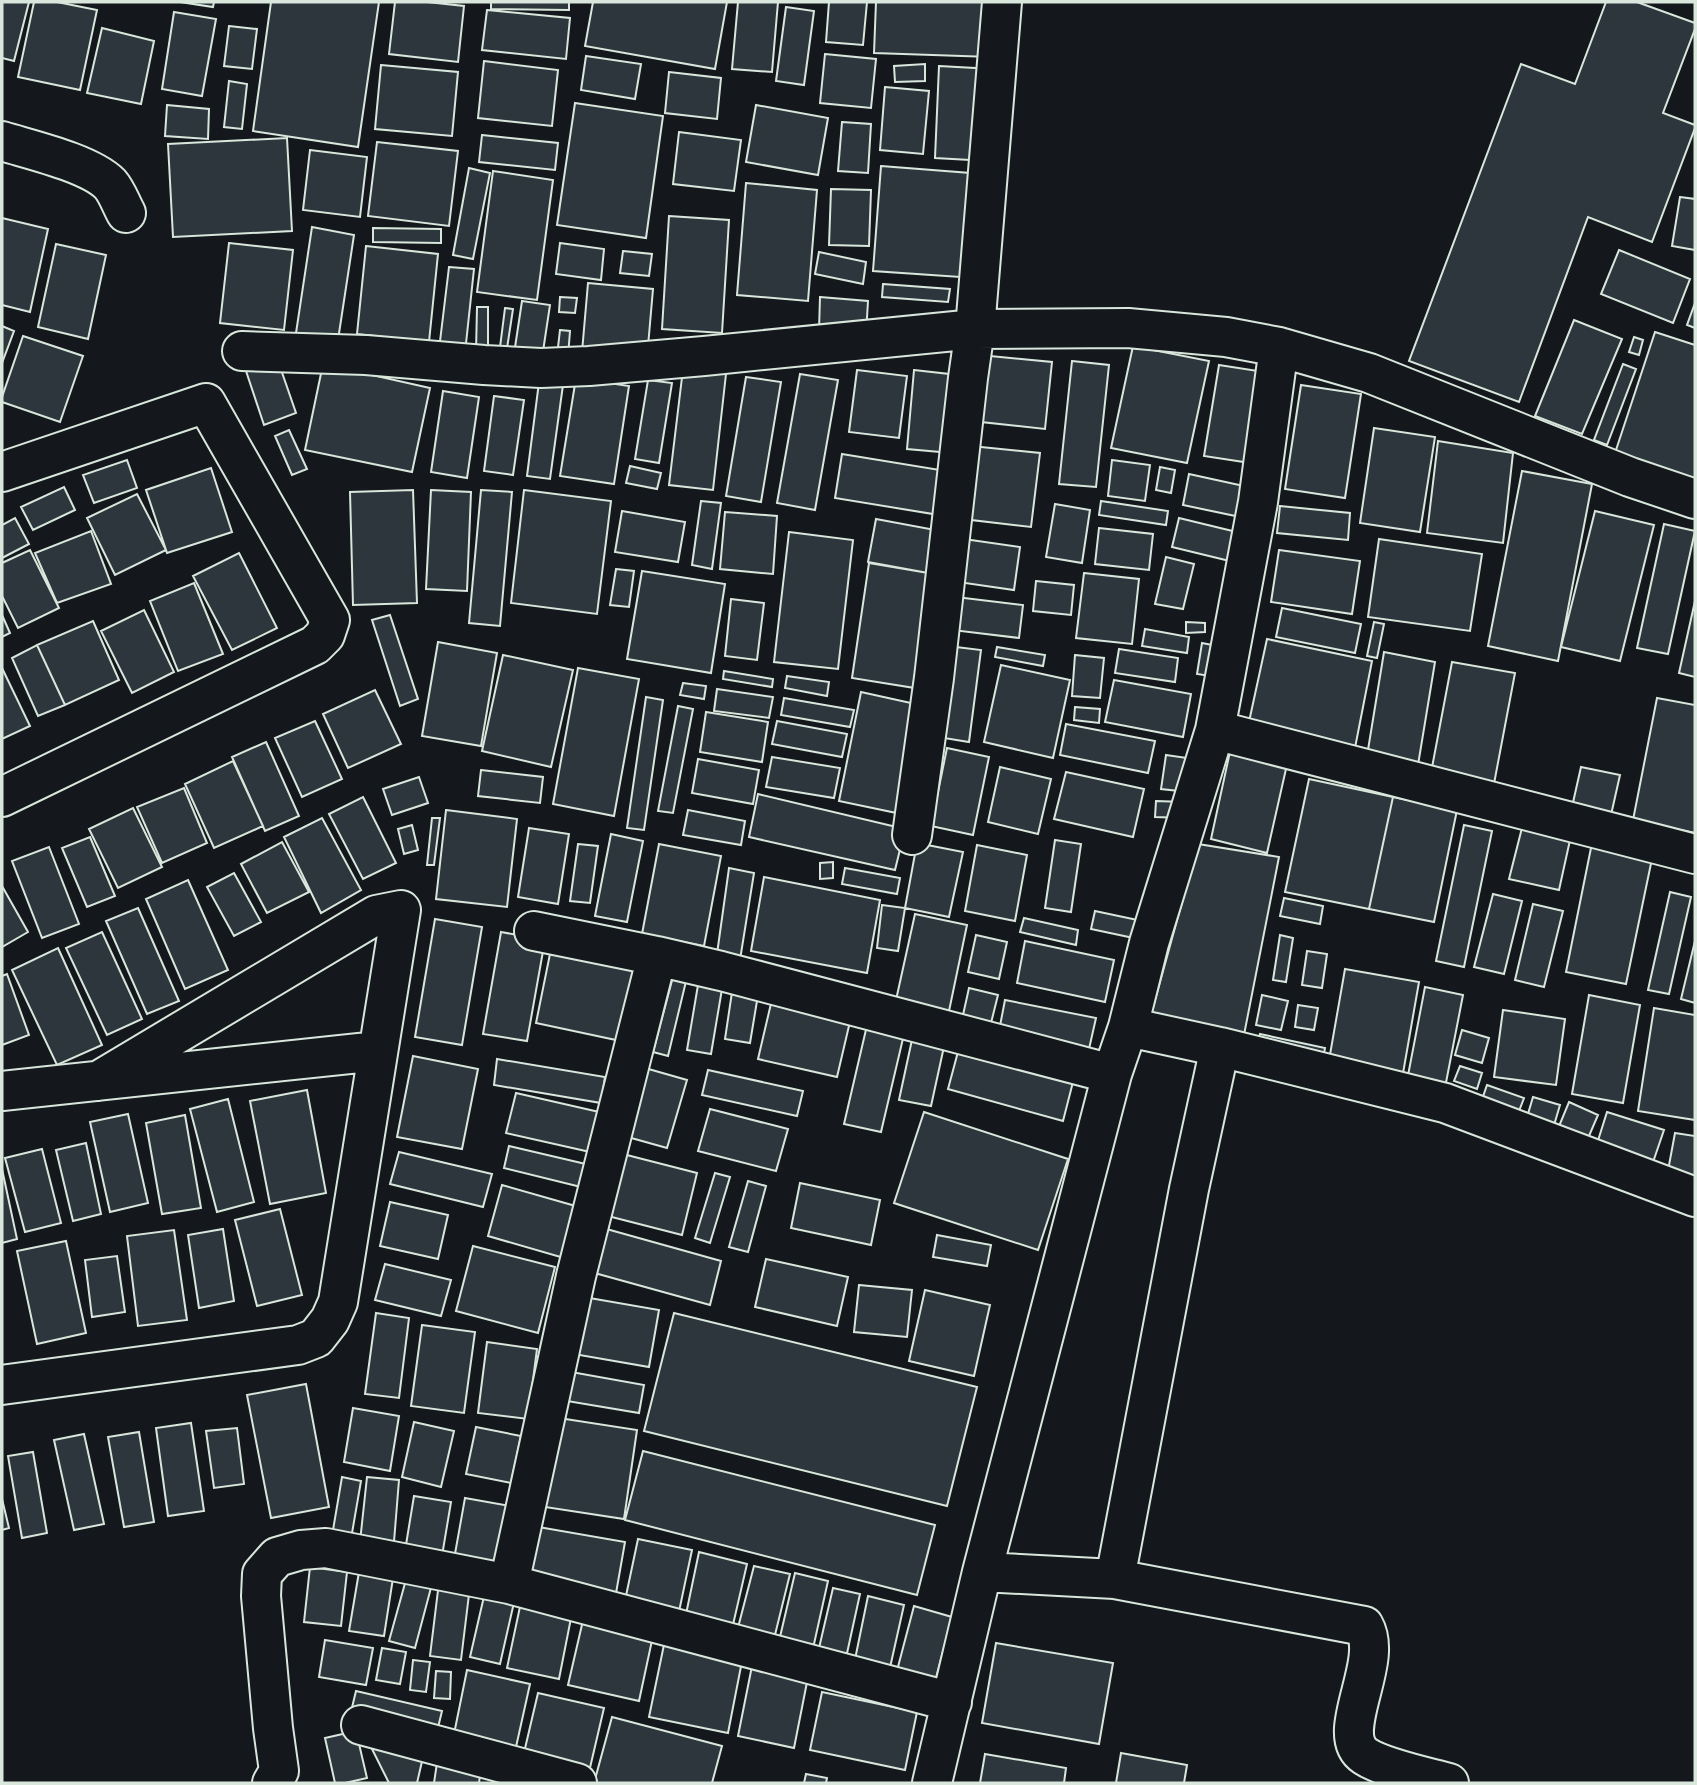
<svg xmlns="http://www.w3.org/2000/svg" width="1697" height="1785" viewBox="0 0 1697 1785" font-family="Spectral,serif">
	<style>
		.building { fill: #2c363c; stroke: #d8e6dc; stroke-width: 2 }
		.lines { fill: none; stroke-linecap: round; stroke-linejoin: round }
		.minor-casing { stroke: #d8e6dc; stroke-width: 42 }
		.minor { stroke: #14181c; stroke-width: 38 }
	</style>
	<rect width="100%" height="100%" fill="#14181c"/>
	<path class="building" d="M2,2H29L14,61L2,58Z
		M34,2H57L97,10L80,90L18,77Z
		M180,2H214L213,7Z
		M271,2H379L358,147L253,131Z
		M395,2H427L464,6L458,62L389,54Z
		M491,2H569V10L491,9Z
		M593,2H727L715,69L585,46Z
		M738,2H778L772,72L732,69Z
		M829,2H867L863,45L826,42Z
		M876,2H993L991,57L874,53Z
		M1606,2H1637L1695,23V29L1663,113L1695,125V128L1652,242L1588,217L1519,402L1409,361L1521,64L1575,84Z
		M786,7L814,11L804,85L776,81Z
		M487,10L570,18L566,59L482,50Z
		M174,12L216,19L202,96L162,89Z
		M229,26L257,29L252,69L224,66Z
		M102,28L154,41L141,104L87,93Z
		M825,54L876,59L871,108L820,103Z
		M586,56L641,64L635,99L581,90Z
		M484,61L558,70L552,126L478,118Z
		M925,64V81L895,82L894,66Z
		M381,65L458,72L452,136L375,129Z
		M939,66L993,69L988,161L935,158Z
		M669,72L721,78L717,119L665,113Z
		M229,81L247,84L242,129L224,127Z
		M885,87L929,91L923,154L880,150Z
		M575,103L663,116L646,238L557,225Z
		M167,105L209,109L208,139L165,136Z
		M756,105L828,118L818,175L746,162Z
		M842,122L871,124L868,173L838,171Z
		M679,132L741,140L734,191L673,184Z
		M482,135L558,143L555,170L479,162Z
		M287,138L292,231L173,237L168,144Z
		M377,142L458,151L449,226L368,216Z
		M310,150L367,157L360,217L303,210Z
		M881,166L983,174L975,278L873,271Z
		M469,168L490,173L473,259L453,255Z
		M493,171L553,180L537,300L477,292Z
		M746,183L817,190L808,301L737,295Z
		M831,189L871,190L869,246L829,245Z
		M1680,197L1695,199V250L1672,246Z
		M669,216L729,220L722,333L662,329Z
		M2,218L48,229L30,312L2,305Z
		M312,227L354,235L338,340L296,333Z
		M373,228L441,229V243L373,242Z
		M229,243L293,250L284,330L220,323Z
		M560,243L604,249L601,280L556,274Z
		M56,244L106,255L88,339L38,327Z
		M366,246L438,254L429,342L357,334Z
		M1619,250L1690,279L1673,323L1601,294Z
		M623,251L652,254L649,276L620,273Z
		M819,252L866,262L863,284L815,274Z
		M449,267L474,269L464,362L438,358Z
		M588,283L653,289L647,358L582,352Z
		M883,284L950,289L948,302L882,297Z
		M560,297L577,298L575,313L559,312Z
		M820,297L868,301L866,334L819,330Z
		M522,301L550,305L542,358L514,354Z
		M1695,303V328L1687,325Z
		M477,307H488V352H476Z
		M505,308L513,309L506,355H499Z
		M1574,320L1622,339L1582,434L1535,416Z
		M2,326L14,331L2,363Z
		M560,330L570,331L568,357L557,356Z
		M1655,332L1695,345V480L1615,453Z
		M23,336L83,356L60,422L2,402V397Z
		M1634,337L1643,340L1639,355L1629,352Z
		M1133,346L1209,361L1187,463L1111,448Z
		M980,355L1052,362L1045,429L972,421Z
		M277,358L296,413L264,425L245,368Z
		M1072,361L1109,365L1096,487L1059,484Z
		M323,364L430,388L412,472L305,450Z
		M1623,364L1636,369L1607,445L1594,440Z
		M1219,365L1271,373L1257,464L1204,456Z
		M683,369L726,374L713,490L669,485Z
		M857,370L907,376L899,438L849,432Z
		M914,370L958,375L951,453L907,449Z
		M800,374L838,380L815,510L777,503Z
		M746,377L781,382L761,502L726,496Z
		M576,378L629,386L614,484L560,476Z
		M648,380L672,383L659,463L635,459Z
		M539,382L563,385L550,479L527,476Z
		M1301,385L1361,394L1345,498L1285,489Z
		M443,391L479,397L467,478L431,472Z
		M494,396L524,400L513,475L484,471Z
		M1374,428L1435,437L1420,532L1360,523Z
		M289,430L307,469L292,475L275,436Z
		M1438,441L1513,453L1503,543L1427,533Z
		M971,446L1040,453L1031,527L963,519Z
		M842,454L940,470L933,514L835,498Z
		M127,460L137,488L94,503L83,475Z
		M1112,460L1150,465L1145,501L1108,496Z
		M630,466L661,473L657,489L626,483Z
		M1160,467L1175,470L1171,493L1156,490Z
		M211,468L232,532L167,553L146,490Z
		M1522,471L1592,484L1558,661L1488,646Z
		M1189,474L1253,488L1245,518L1183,505Z
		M64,487L75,510L33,530L21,507Z
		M413,490L417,603L353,605L350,492Z
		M431,490L471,492L467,591L426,589Z
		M481,490L512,492L500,626L469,623Z
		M524,490L611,501L597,614L511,603Z
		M137,494L166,550L115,575L87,518Z
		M701,501L721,503L712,569L692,565Z
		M1101,501L1168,511L1166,525L1099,515Z
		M1055,504L1090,510L1082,563L1046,557Z
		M1280,506L1350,513L1348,540L1277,533Z
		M622,511L685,522L678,562L615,552Z
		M1595,511L1654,525L1620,661L1561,647Z
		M725,512L777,516L773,574L720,569Z
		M15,518L29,544L2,558V525Z
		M1179,518L1249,535L1242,564L1172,547Z
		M876,519L946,532L939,575L868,562Z
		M1664,524L1695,531L1668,654L1637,648Z
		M1099,528L1153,534L1149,570L1095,564Z
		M91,531L111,584L57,603L35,553Z
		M789,532L853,540L838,669L774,662Z
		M964,539L1020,547L1014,590L958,582Z
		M1379,539L1482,554L1470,631L1368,617Z
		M30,550L59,608L18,628L2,596V563Z
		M1279,550L1360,561L1352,614L1271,602Z
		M239,553L277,628L232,650L193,576Z
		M1166,557L1194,564L1183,609L1155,604Z
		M869,563L940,575L921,689L852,678Z
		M616,569L634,571L629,607L610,605Z
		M642,571L725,584L711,673L627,659Z
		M1084,573L1139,579L1132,644L1076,638Z
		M1036,581L1074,585L1071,615L1033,611Z
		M194,583L223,654L178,671L150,601Z
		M956,597L1023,605L1019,638L952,630Z
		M731,599L764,603L757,660L725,656Z
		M1695,601V677L1679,673Z
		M1282,608L1361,624L1355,653L1276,637Z
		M144,610L174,672L132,693L101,631Z
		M2,615L10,633L2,637Z
		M390,615L418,699L400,706L372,620Z
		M93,621L119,680L65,705L37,645Z
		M1186,622L1205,623V632L1186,633Z
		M1374,622L1384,624L1377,658L1367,656Z
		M1145,629L1189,637L1187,653L1142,646Z
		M1267,639L1372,661L1354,753L1247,731Z
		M438,642L497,653L481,746L422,736Z
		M1202,643L1228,648L1224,678L1197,674Z
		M37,645L65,705L38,716L12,658Z
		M956,647L981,650L969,742L944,738Z
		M997,647L1045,655L1043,666L995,657Z
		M1119,649L1178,658L1175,682L1115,673Z
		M1384,652L1435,662L1418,765L1367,756Z
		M503,655L573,670L551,767L482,751Z
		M1075,655L1104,658L1100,698L1072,696Z
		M1452,662L1515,673L1493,789L1430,778Z
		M1001,665L1070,680L1053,758L984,742Z
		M2,668L30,726L2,739Z
		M578,668L639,679L614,816L553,804Z
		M724,671L773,679L772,687L723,679Z
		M787,676L829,682L827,696L785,688Z
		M1114,680L1191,694L1183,737L1105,722Z
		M683,683L706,686L704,699L680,695Z
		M717,689L773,697L769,718L714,711Z
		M375,690L401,744L348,768L323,714Z
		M861,692L929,707L906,815L839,801Z
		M646,697L663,700L644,830L627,828Z
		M784,698L854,710L850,727L781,715Z
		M1657,698L1695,705V833L1633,820Z
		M678,706L693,709L673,813L658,811Z
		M1075,707L1100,709L1099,723L1074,720Z
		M706,712L768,722L762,762L700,752Z
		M315,721L342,779L302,797L275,738Z
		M777,721L847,734L842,757L772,744Z
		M1066,724L1155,741L1148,773L1060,755Z
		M266,742L299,816L265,831L232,757Z
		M1231,747L1288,760L1267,853L1211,839Z
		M947,748L989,757L973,835L931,826Z
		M1166,755L1194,759L1188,792L1161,789Z
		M772,757L840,768L834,798L766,787Z
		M698,759L759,770L753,804L692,793Z
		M233,761L263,826L214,848L185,784Z
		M1000,767L1051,779L1038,834L988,822Z
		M1581,767L1620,775L1611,815L1572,807Z
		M481,770L543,777L540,803L478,796Z
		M1066,772L1144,789L1133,837L1054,819Z
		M419,777L428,803L392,815L383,789Z
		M1309,779L1393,797L1369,909L1285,892Z
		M184,788L207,843L162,863L137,807Z
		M758,794L905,829L895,870L749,837Z
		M363,797L396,863L363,879L329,814Z
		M1393,797L1457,810L1434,922L1369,909Z
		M1156,801L1184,802L1183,818L1155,817Z
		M133,808L162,867L118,888L89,829Z
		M446,810L517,819L507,907L436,899Z
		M688,810L745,821L741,845L683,835Z
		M322,818L361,890L321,913L284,837Z
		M432,818H440L434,865H427Z
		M1524,820L1572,831L1559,890L1509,879Z
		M412,825L418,850L404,854L398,829Z
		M1464,825L1492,831L1464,967L1436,961Z
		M529,828L569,834L558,904L518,897Z
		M611,834L643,841L627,922L595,916Z
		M90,837L115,896L87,907L62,848Z
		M1593,838L1654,849L1626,984L1566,972Z
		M1055,840L1081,844L1071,912L1045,908Z
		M282,842L309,892L267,913L241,864Z
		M917,843L963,852L949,917L905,908Z
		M578,844L598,846L590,903L570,901Z
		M659,844L721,856L704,946L642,934Z
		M1198,844L1279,857L1242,1045L1149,1022Z
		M977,845L1027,855L1015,921L965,911Z
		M49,847L79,924L42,938L12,861Z
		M833,862V878L820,879V863Z
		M729,868L754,873L739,966L716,961Z
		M845,868L900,878L897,894L842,884Z
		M234,873L261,922L234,936L207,887Z
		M764,877L880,900L867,973L751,951Z
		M188,880L228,970L185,989L146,899Z
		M2,886L28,932L2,947Z
		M1670,892L1691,897L1669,994L1648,990Z
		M1493,894L1522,901L1504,974L1474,967Z
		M1284,898L1323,906L1320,924L1280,916Z
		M1533,904L1563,911L1544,987L1515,980Z
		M882,905L905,908L898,951L877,948Z
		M138,908L179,1001L147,1014L106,921Z
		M1095,911L1147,922L1143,940L1091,929Z
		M915,914L967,925L949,1011L896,1000Z
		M1024,918L1078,930L1076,945L1020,932Z
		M435,919L482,927L462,1045L415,1037Z
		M102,932L142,1019L107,1035L66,948Z
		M501,932L545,940L527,1041L483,1034Z
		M976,935L1007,942L999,979L968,972Z
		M1280,935L1293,938L1286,982L1273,980Z
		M1025,941L1114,960L1105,1002L1017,983Z
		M1695,941V1003L1681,999Z
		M58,948L102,1045L57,1065L12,970Z
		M551,949L646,970L630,1043L536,1023Z
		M1307,951L1327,954L1322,988L1302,985Z
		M675,969L688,973L668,1056L653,1052Z
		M1345,969L1419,982L1402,1079L1328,1066Z
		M7,974L29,1035L2,1045V976Z
		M698,985L722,989L711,1054L687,1050Z
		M1425,987L1463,995L1443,1098L1405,1091Z
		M969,988L998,995L989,1031L961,1024Z
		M732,992L758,995L750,1043L725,1039Z
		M773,995L852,1013L837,1077L758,1059Z
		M1262,995L1288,1001L1281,1030L1256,1025Z
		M1589,995L1640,1005L1623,1103L1572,1094Z
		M1005,1000L1096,1018L1089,1049L999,1031Z
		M1298,1005L1318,1008L1314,1030L1295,1027Z
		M1654,1008L1695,1015V1120L1638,1111Z
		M1503,1010L1565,1019L1556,1085L1494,1077Z
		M868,1021L905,1030L881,1132L844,1124Z
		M1462,1030L1489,1038L1482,1063L1455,1055Z
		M1260,1034L1325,1048L1322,1065L1256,1050Z
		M913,1035L945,1042L931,1106L899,1100Z
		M959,1048L1074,1078L1063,1121L948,1089Z
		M413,1056L478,1069L462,1149L397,1137Z
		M497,1059L605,1077L601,1103L494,1085Z
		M638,1066L687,1080L667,1148L617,1134Z
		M1460,1066L1482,1073L1477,1089L1454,1081Z
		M708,1070L803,1091L797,1116L702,1095Z
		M1487,1085L1524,1098L1514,1124L1478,1111Z
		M307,1090L326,1193L270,1204L250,1101Z
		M516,1093L608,1114L599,1154L506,1133Z
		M1533,1097L1560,1105L1552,1132L1525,1124Z
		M228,1099L254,1202L217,1212L190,1109Z
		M1569,1102L1598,1115L1586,1143L1557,1131Z
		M710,1109L788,1129L776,1171L698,1151Z
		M924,1112L1068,1159L1038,1250L894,1203Z
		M1607,1112L1664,1130L1651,1168L1595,1150Z
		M128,1114L148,1203L110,1212L90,1122Z
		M185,1115L201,1208L162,1214L146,1123Z
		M1675,1133L1695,1136V1182L1667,1176Z
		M86,1143L101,1214L73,1221L56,1150Z
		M509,1146L590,1165L585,1188L504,1168Z
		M42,1149L61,1223L25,1232L5,1158Z
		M399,1152L492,1174L483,1207L390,1184Z
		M619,1153L697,1173L682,1235L604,1215Z
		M2,1169L17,1239L2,1243Z
		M715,1173L730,1177L710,1243L695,1238Z
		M748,1181L766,1186L748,1252L729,1247Z
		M800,1183L880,1200L871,1245L791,1228Z
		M502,1185L579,1207L564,1258L488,1236Z
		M390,1202L448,1215L438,1259L380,1246Z
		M280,1209L302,1295L257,1306L235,1220Z
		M603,1228L721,1261L710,1305L591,1272Z
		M223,1229L234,1301L199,1308L188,1235Z
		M174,1230L187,1320L138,1326L127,1236Z
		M937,1235L991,1245L987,1266L933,1257Z
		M66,1241L86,1333L37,1344L17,1251Z
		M473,1246L555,1267L538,1333L456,1311Z
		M117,1256L125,1312L92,1317L85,1260Z
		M766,1259L848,1277L837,1326L755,1307Z
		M385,1264L451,1280L441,1316L375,1300Z
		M859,1285L912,1290L907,1337L854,1332Z
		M925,1290L990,1305L974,1376L909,1361Z
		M578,1296L659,1310L649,1367L568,1353Z
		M376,1313L409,1318L399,1398L365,1394Z
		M674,1313L977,1387L947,1506L644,1431Z
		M422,1325L475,1332L464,1413L411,1406Z
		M487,1342L537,1349L528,1419L478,1413Z
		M560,1370L644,1385L639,1413L555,1399Z
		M306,1384L329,1507L271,1518L247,1395Z
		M353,1408L399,1416L390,1471L344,1462Z
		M559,1418L637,1430L624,1519L545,1507Z
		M414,1422L454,1431L441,1487L402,1477Z
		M191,1423L204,1511L168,1516L156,1428Z
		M476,1427L521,1436L511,1483L466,1474Z
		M237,1428L244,1484L214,1488L206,1431Z
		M139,1432L154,1522L124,1527L108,1437Z
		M84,1434L104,1524L74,1530L54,1440Z
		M643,1451L935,1525L917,1595L625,1520Z
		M33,1452L47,1533L22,1538L8,1456Z
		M342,1477L361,1481L351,1539L332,1536Z
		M367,1477L399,1480L393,1554L359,1551Z
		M414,1496L451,1502L440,1568L403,1563Z
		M465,1498L515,1507L503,1574L453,1565Z
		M2,1499L9,1528L2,1530Z
		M527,1525L625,1542L615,1599L517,1582Z
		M638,1539L692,1550L677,1621L623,1610Z
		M699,1552L747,1564L732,1629L685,1619Z
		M754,1566L790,1574L771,1651L734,1643Z
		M310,1567L347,1572L341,1626L304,1622Z
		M359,1572L393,1578L384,1636L349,1631Z
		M795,1573L828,1581L810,1662L776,1654Z
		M407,1576L432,1584L415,1648L389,1641Z
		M439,1582L470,1586L461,1660L430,1656Z
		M833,1588L860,1594L844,1667L816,1661Z
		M485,1592L515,1598L500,1664L470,1657Z
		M868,1596L904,1605L887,1681L852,1674Z
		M521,1602L572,1613L559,1679L507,1668Z
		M914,1606L952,1617L932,1693L894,1682Z
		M584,1616L654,1631L639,1701L568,1685Z
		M666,1635L744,1651L728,1733L649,1717Z
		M325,1640L373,1648L366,1685L319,1677Z
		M996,1643L1113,1663L1099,1744L982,1723Z
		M382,1648L406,1652L400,1684L376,1680Z
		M754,1656L810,1667L794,1748L738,1736Z
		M413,1660L430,1662L426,1692L410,1690Z
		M467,1670L530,1684L516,1747L454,1734Z
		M436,1671L451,1672L450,1699L434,1698Z
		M356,1691L442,1711L435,1740L349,1720Z
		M822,1692L917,1712L905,1770L810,1750Z
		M538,1693L604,1708L589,1772L523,1757Z
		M612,1717L722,1746L712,1783H594Z
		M356,1731L367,1778L345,1783H335L325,1738Z
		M370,1745L423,1757L417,1783H389Z
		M1121,1753L1187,1765L1184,1783H1116Z
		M985,1754L1066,1768L1064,1783H980Z
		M438,1756L482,1761L479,1783H434Z
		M806,1774L827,1778L826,1783H804Z"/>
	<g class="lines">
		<defs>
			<path id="minor" d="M2,141C31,150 89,163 110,184C117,192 121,204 126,213
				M242,351L366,355L484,365L541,368L589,366L704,356L975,329L1128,328L1226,337L1279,347L1369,373L1630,477L1695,499
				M2,472L206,403L330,620L325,635L315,645L2,797
				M1215,730L1695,854
				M912,835L934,678L968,378L975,329L1002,2
				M534,931L657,956L721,971L1112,1074
				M1128,1027L1149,943L1215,730L1258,502L1279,347
				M2,1091L378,1051
				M2,1385L298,1345L316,1338L330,1320L338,1302L401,910L376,915L98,1081
				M982,1572L1115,1579L1364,1626C1385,1663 1332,1734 1365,1756C1383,1768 1427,1777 1449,1783
				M1115,1579L1189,1189L1220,1047
				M509,1584L576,1276L657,956
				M361,1725L577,1783
				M272,1783L279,1771L273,1728L261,1596L262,1574L277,1557L301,1550L326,1548L509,1584L952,1702
				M932,1783L982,1572L1112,1074L1128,1027L1220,1047L1445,1103L1695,1197"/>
		</defs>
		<use href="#minor" class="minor-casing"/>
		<use href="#minor" class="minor"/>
	</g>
	<rect width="1697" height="1785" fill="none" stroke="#d8e6dc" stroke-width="7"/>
</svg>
